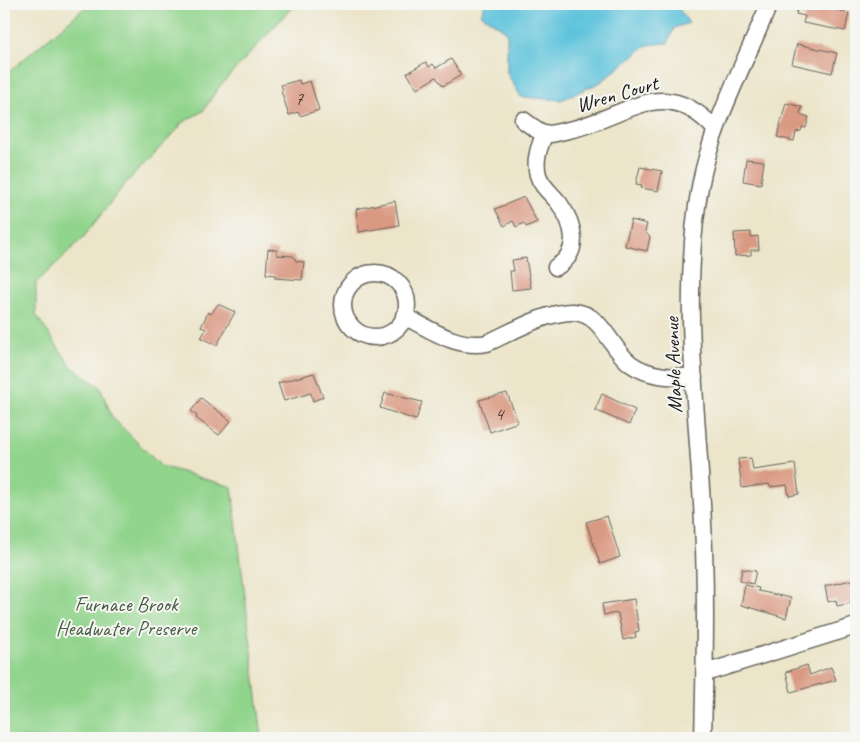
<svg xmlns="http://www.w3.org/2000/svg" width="860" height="742" viewBox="0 0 860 742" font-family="Caveat,sans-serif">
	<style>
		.green { fill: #91d48c; stroke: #567854 }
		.water { fill: #5dc3db; stroke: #3c707c }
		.building { fill: #d99982 }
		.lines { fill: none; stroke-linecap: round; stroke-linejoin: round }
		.minor-casing { stroke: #656259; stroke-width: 19 }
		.minor { stroke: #fff; stroke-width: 16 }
		.labels { text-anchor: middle; stroke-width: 4; stroke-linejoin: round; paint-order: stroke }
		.number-label { font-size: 19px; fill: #4b3b36 }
		.street-label { font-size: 21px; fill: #1c1c1c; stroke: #f6f6f2 }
		.park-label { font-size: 21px; fill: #455c43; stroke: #f6f6f2 }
	</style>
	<rect width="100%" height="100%" fill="#f6f6f2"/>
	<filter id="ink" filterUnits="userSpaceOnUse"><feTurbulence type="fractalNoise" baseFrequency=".02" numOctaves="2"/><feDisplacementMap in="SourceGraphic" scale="10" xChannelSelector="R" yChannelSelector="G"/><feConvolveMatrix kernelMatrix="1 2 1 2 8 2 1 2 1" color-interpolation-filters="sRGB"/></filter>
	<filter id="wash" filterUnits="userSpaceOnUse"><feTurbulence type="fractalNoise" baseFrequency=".0096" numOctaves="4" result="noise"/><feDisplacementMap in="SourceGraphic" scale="20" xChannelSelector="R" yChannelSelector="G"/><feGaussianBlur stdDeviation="1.12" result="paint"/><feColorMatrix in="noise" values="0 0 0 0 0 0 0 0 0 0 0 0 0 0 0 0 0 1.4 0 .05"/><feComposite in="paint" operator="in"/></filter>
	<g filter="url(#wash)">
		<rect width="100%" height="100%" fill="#ece5ca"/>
		<path class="green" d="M89,4H295L219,87L203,111L180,124L179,128L124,185L82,239L36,283V315L71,366L100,387L112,417L161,466L232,487L262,738H4V76Z"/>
		<path class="water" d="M485,4H679L677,6L689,23L674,28L668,43L647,45L601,82L561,100L521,97L507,73V32L481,14Z"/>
		<g id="blocks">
			<path class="building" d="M799,4L821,7L822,4H834L833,9L849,13L845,31L803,23L805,16L796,14Z
				M797,44L837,53L832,73L792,64Z
				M451,59L461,75L443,86L436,77L417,89L407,73L426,62L429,67L433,64L436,68Z
				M299,80L300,84L310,81L319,110L300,116L298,112L289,115L281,91L283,90L281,85Z
				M786,103L802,107L800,114L809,117L806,128L802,127L801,131L796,132L794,141L777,137Z
				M746,159L764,161L761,184L743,181Z
				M640,167L662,171L658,191L641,188L642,185L636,184Z
				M524,197L537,222L526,227L524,223L516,227L513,221L504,226L495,209Z
				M395,201L399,225L359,232L356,209Z
				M631,220L647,224L645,232L650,237L647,251L625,246Z
				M751,232V237L758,236L759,250H751V255L735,256L734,233Z
				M268,249L277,250V255L293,256L296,261L304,262L302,280L275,278V275L266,274Z
				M526,258L531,288L512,290L510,271H514L512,260Z
				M218,304L235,312L217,345L201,338L206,329L201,327L208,312L211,314Z
				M314,373L323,397L313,401L311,393L284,401L278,383Z
				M385,393L422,402L416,420L380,408Z
				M507,393L518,422L490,432L479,400Z
				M602,394L635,410L629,425L595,410Z
				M201,398L231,421L219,435L196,418L197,416L191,411Z
				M751,458L753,470L795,464L799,494L789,496L787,485L770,487L769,484L742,488L738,459Z
				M607,516L620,557L600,564L586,522Z
				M742,569L756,571L753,584L740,581Z
				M856,579V602L837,606L836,600L828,602L825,586Z
				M745,585L759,588L758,591L791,598L786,618L741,605Z
				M634,599L639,631L635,632L636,637L623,640L618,613L604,615L602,604Z
				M807,665L810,675L831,667L836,680L791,692L786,672Z"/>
		</g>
	</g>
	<g filter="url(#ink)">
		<use href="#blocks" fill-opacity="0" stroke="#656259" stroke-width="1"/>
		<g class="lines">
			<defs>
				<path id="minor" d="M523,120C529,124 536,130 543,133C551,136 561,131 569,130C628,117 663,72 716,130
					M545,133C539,147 534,160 538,175C541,186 552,194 559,203C574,224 582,252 556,267
					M343 305a32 32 0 1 1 64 0a32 32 0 1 1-64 0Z
					M404,316C430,329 457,349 487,343C510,333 547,311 573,312C603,313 610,349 631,364C649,377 672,377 694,377
					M705,673L856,626
					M703,738C705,656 707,571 701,489C695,389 682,286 700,187C712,122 745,64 769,4"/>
			</defs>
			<use href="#minor" class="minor-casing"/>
			<use href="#minor" class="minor"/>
		</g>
	</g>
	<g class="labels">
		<g class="number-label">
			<text x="299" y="105">7</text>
			<text x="499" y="420">4</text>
		</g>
		<g class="street-label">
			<text transform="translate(617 94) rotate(-16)" y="7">Wren Court</text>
			<text transform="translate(673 365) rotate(-92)" y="7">Maple Avenue</text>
		</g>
		<g class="park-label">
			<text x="126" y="611">Furnace Brook<tspan x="126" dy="24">Headwater Preserve</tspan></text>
		</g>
	</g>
	<rect width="860" height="742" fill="none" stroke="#f6f6f2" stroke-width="20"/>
</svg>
